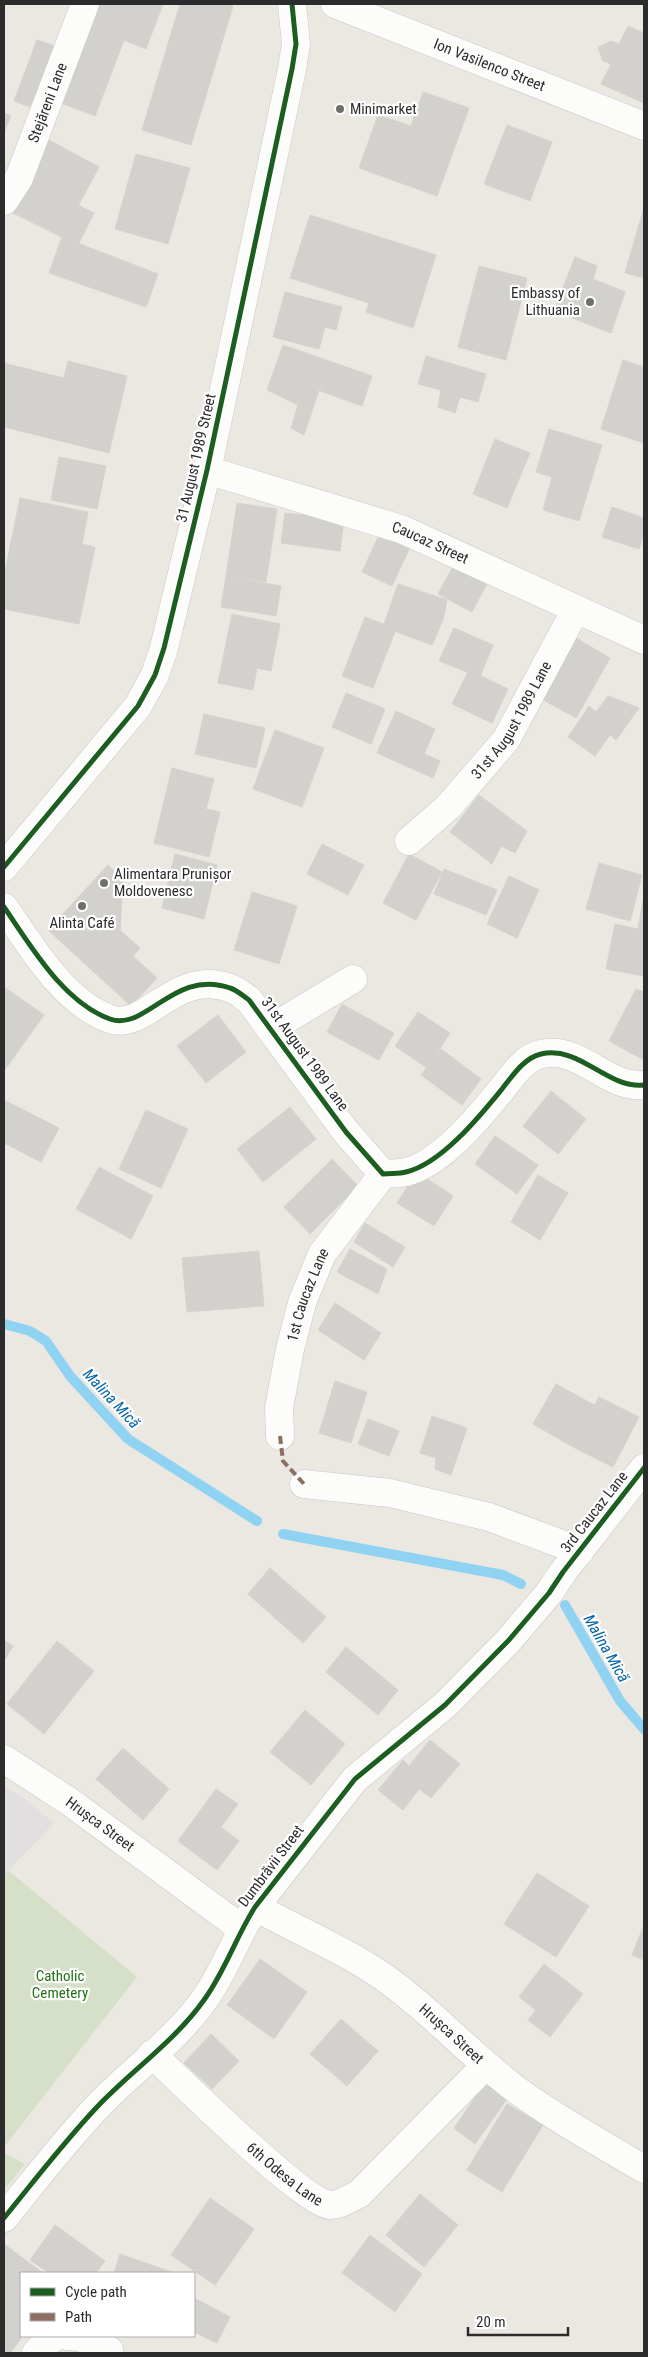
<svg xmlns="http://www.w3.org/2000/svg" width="648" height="2357" viewBox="0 0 648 2357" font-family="'Roboto Condensed',sans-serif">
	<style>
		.industrial { fill: #e2dfe1 }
		.cemetery { fill: #d6e0c8 }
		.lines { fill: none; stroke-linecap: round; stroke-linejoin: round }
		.stream { stroke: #90d2f2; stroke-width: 10 }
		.building { fill: #d3d1cd; stroke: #d6d3ce }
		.minor-casing { stroke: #c8c7c7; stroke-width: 29 }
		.minor { stroke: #fcfcfb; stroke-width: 28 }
		.quiet { stroke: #8d6e63; stroke-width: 4; stroke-dasharray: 8 4; stroke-linecap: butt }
		.cycleway-casing { stroke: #fff; stroke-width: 8 }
		.cycleway { stroke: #1b5e20; stroke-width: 5 }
		.poi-dot { fill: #6f6e6c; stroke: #fff; stroke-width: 2 }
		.labels { text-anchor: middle; stroke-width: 4.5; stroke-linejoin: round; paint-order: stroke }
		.street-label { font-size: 15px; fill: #2c2c2c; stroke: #fff }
		.poi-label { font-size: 15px; fill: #2c2c2c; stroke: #fff; text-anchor: start }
		.park-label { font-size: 15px; fill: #217115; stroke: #fff }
		.water-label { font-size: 16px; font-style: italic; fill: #0265aa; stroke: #fff }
	</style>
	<rect width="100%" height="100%" fill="#ebe8e2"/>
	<path class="industrial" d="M4,1786L24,1798L54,1823L4,1875Z"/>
	<path class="cemetery" d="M9,1871L137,1977L4,2147V1875Z
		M4,2153L25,2164L4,2190Z"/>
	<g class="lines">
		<path class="stream" d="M4,1324L30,1331L46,1341L70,1376L128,1439L257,1521
			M283,1534L503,1575L521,1584
			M565,1605L620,1701L644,1729"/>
	</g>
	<path class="building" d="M98,4H163L146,49L124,40L95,116L61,103Z
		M180,4H226L233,6L191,145L142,130Z
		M628,26L644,33V103L601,84L611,64L603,61L598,47L611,41L619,44Z
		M37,40L58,47L35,109L14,101Z
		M423,92L469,108L437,196L359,168L378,115L411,126Z
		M4,113L11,116L4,132Z
		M507,125L552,142L530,201L484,184Z
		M45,138L99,167L78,206L23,178Z
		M136,154L190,168L168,244L115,229Z
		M23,178L94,213L78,245L7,210Z
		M644,207V278L625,273Z
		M310,215L436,255L413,328L366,312L369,303L290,278Z
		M62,237L158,274L146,307L49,273Z
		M575,257L597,266L593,279L625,292L611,333L554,311Z
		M479,266L527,278L506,360L458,347Z
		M285,292L342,307L336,330L325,327L319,349L273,337Z
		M283,345L329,361L304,435L291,428L298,405L267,390Z
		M426,356L486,374L478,402L460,397L455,413L438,407L441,390L418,384Z
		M623,360L644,367V443L601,429Z
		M68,361L127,376L119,411L59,397Z
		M329,361L372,376L362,406L318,390Z
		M4,363L64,378L59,397L119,411L109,453L4,427Z
		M549,429L602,445L579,521L543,510L552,477L536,472Z
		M495,439L530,453L507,508L473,494Z
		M59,457L106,466L97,509L51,500Z
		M20,498L88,512L82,544L95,547L79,624L4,609V576Z
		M237,503L277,509L266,582L226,576Z
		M612,507L644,518V533L639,549L602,537Z
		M285,513L344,520L340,551L281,543Z
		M380,533L410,547L392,586L362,572Z
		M458,557L491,576L472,612L438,594Z
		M226,576L281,586L276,616L221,607Z
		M398,584L447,600L443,620L432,645L383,627Z
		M232,614L280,624L271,671L257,668L253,690L218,683Z
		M365,617L396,629L373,688L342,676Z
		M454,628L493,645L480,677L439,661Z
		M571,635L610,658L576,718L536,696Z
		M469,670L508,689L492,723L452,704Z
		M346,693L385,709L371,744L332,727Z
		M608,696L639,708L616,740L610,735L595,756L568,737L589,706L596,712Z
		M396,711L435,729L424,754L440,761L433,778L377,753Z
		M204,714L265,728L256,768L195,754Z
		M275,730L324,748L302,807L253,789Z
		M172,768L214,779L206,809L220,812L209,857L154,843Z
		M479,795L527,831L515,853L501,846L492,864L450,832Z
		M322,844L364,865L348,895L307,874Z
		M175,854L217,865L204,919L162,908Z
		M409,854L442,872L416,920L383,903Z
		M599,863L642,875L630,921L586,909Z
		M108,865L123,879L120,930L140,948L133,956L157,978L131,1006L48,930Z
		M444,869L497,890L486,915L434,894Z
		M509,876L539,890L517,938L487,924Z
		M252,892L297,906L279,964L234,950Z
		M644,895V976L606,969L615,924L638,929Z
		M4,987L44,1015L4,1071Z
		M636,989L644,992V1060L609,1041Z
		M342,1004L394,1033L379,1060L327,1032Z
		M418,1012L450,1033L427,1068L395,1046Z
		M218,1015L246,1052L206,1083L177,1046Z
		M441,1049L481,1079L462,1105L421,1075Z
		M551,1091L586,1119L558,1154L523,1126Z
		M4,1100L59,1128L41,1162L4,1143Z
		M290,1107L316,1139L263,1182L237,1149Z
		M146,1110L188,1129L161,1188L119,1169Z
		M495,1136L538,1165L517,1194L475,1164Z
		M332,1159L358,1186L310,1234L284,1207Z
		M99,1167L153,1196L131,1239L76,1209Z
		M417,1172L453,1196L434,1226L397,1203Z
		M538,1175L568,1193L540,1240L511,1222Z
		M365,1223L405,1247L393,1267L354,1242Z
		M350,1249L387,1269L378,1294L337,1272Z
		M259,1251L264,1306L187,1312L182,1258Z
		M335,1303L381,1333L364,1360L318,1330Z
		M335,1381L367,1392L351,1443L319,1433Z
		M556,1384L596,1406L573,1447L533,1424Z
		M599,1397L639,1417L613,1467L573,1447Z
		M432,1416L467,1428L451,1475L435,1469L436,1458L420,1453Z
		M368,1419L399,1431L389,1456L358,1444Z
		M270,1568L326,1617L303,1643L248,1594Z
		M4,1640L13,1646L4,1661Z
		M57,1641L94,1671L44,1734L7,1704Z
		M346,1647L398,1690L378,1715L326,1672Z
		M305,1710L345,1744L311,1785L270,1752Z
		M430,1740L460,1764L431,1798L419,1789L403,1810L378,1790L403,1760L409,1766Z
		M123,1748L169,1789L143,1820L96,1779Z
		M216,1789L238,1804L221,1827L239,1841L217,1870L178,1841Z
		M537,1873L589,1906L556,1957L504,1924Z
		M644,1925V1960L632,1955Z
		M260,1959L307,1992L274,2039L227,2005Z
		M544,1964L583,1994L550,2037L528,2020L536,2010L519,1997Z
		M341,2019L378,2051L347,2086L310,2054Z
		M211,2034L239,2061L212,2089L184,2063Z
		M487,2080L509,2096L475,2144L454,2128Z
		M507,2104L543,2125L502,2192L467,2170Z
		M420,2194L458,2225L424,2267L386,2235Z
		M210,2198L254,2229L215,2285L171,2255Z
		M55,2225L105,2261L96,2273H49L30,2260Z
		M370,2235L422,2274L395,2312L342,2273Z
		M4,2244L43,2273H21V2336H23L10,2353H4Z
		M120,2254L174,2273H114Z
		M194,2298L230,2317L217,2343L194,2332Z"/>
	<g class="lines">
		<defs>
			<g id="minor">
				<path id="s1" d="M335,4L644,126"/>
				<path id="s2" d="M4,201L19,178L85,4"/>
				<path id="s3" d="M207,470L401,529L644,640"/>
				<path id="s4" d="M409,841L448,807L506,740L576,609"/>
				<path d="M4,867L138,706L155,675L164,648L207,470L292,69L296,44L292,4"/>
				<path d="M4,907C31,946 63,1002 110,1019C146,1032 174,968 230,988C237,990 243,996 249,1000L346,1132L383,1174C390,1173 399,1174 406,1172C441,1164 480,1116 502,1089C513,1075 524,1058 541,1054C580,1045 607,1089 644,1085"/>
				<path d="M270,1029L353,979"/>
				<path id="s5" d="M280,1436L279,1408L290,1349L302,1303L322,1254L383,1174"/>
				<path d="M304,1484L390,1493L489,1517L580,1551"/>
				<path id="s6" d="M4,1759L70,1802L241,1928"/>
				<path id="s7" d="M255,1907C297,1930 345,1950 385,1978C433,2012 471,2056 518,2091C558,2120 602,2144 644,2169"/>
				<path id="s8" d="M152,2054C179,2079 302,2202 330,2205C340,2205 350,2198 359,2194L486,2065"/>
				<path d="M4,2218C34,2181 64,2142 97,2107C131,2071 175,2041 204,2000C225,1971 236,1937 255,1907L355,1779L445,1705L509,1640L549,1593L563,1572L644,1468"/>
				<path d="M67,2336L80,2337L109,2350"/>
				<path d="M36,2353L48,2341L57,2336"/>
			</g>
		</defs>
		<use href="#minor" class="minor-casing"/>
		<use href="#minor" class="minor"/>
		<path class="quiet" d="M280,1436L283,1461L304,1484"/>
		<defs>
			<path id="cycleway" d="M4,867L138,706L155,675L164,648L207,470L292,69L296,44L292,4
				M4,907C31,946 63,1002 110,1019C146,1032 174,968 230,988C237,990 243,996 249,1000L346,1132L383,1174C390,1173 399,1174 406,1172C441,1164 480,1116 502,1089C513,1075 524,1058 541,1054C580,1045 607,1089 644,1085
				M4,2218C34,2181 64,2142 97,2107C131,2071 175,2041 204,2000C225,1971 236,1937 255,1907L355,1779L445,1705L509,1640L549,1593L563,1572L644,1468"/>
		</defs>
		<use href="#cycleway" class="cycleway-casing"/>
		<use href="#cycleway" class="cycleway"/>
	</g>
	<g class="poi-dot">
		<circle cx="340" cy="109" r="5"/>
		<circle cx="590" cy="302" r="5"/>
		<circle cx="104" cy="883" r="5"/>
		<circle cx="82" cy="906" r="5"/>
	</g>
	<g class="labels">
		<g class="street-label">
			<text dy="5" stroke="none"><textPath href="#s1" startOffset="166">Ion Vasilenco Street</textPath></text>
			<text dy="5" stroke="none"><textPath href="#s2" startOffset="108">Stejăreni Lane</textPath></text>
			<text transform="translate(196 458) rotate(-77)" y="5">31 August 1989 Street</text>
			<text dy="5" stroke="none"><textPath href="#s3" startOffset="235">Caucaz Street</textPath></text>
			<text dy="5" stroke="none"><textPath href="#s4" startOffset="160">31st August 1989 Lane</textPath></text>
			<text transform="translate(305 1054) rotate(54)" y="5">31st August 1989 Lane</text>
			<text dy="5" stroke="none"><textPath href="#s5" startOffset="145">1st Caucaz Lane</textPath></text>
			<text transform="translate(594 1512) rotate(-52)" y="5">3rd Caucaz Lane</text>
			<text dy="5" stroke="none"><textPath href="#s6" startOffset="116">Hrușca Street</textPath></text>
			<text transform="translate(271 1866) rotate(-53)" y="5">Dumbrăvii Street</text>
			<text dy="5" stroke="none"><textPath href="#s7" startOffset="235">Hrușca Street</textPath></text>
			<text dy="5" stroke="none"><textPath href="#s8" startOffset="179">6th Odesa Lane</textPath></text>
		</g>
		<g class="poi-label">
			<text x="350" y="114">Minimarket</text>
			<text x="580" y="298" text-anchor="end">Embassy of<tspan x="580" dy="17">Lithuania</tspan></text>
			<text x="114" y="879">Alimentara Prunișor<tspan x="114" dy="17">Moldovenesc</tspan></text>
			<text x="82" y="928" text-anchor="middle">Alinta Café</text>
		</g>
		<g class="park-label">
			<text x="60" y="1981">Catholic<tspan x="60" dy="17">Cemetery</tspan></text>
		</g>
		<g class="water-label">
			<text transform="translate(112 1398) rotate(47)" y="6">Malina Mică</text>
			<text transform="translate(607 1648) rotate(60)" y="6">Malina Mică</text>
		</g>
	</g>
	<rect width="648" height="2357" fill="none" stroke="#2c2c2c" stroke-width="10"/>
	<rect x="20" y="2272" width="175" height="65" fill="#ffffff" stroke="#ababab"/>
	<rect x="30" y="2288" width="25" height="8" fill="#1b5e20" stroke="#ababab"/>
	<text x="65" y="2297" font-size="15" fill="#2c2c2c">Cycle path</text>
	<rect x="30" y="2313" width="25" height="8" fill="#8d6e63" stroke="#ababab"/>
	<text x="65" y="2322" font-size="15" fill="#2c2c2c">Path</text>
	<path d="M468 2327v8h100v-8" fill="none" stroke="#2c2c2c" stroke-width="2.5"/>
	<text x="476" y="2327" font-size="15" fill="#2c2c2c" stroke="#ffffff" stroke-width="4" paint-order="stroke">20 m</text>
</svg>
